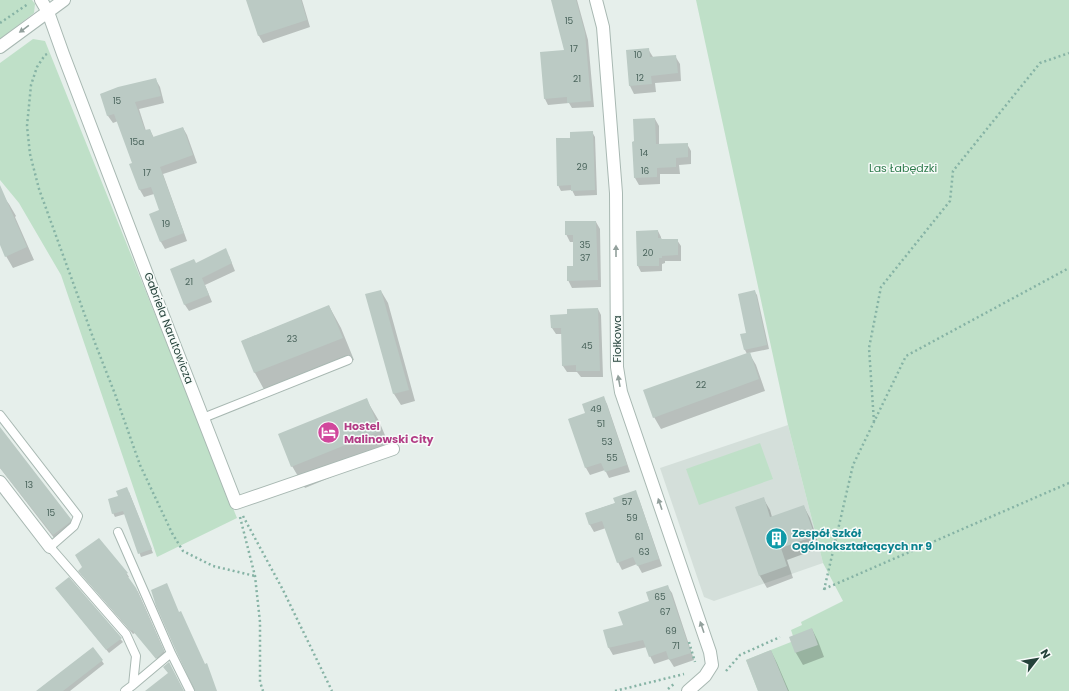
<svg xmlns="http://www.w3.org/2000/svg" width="1069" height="691" viewBox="0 0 1069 691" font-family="Poppins,sans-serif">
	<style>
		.built { fill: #d4dfda }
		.green { fill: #bfe0c8 }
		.shadow { fill: #0003 }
		.building { fill: #bbcac4 }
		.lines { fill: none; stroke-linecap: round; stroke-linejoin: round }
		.lane-casing { stroke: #a8b8b2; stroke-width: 10 }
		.street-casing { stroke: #a8b8b2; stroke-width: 14 }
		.path { stroke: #86b3a5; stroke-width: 2.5; stroke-dasharray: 2 3; stroke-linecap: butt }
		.lane { stroke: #fff; stroke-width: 8 }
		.street { stroke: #fff; stroke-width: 12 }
		.oneway { fill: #92a09c }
		.labels { text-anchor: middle; stroke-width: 3; stroke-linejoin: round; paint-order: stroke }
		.number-label { font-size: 9px; fill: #4a645c }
		.park-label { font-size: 11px; fill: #2d7a4b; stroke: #f7fbf9 }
		.street-label { font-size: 11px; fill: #24423a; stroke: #f7fbf9 }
		.hotel-label { font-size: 11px; font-weight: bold; fill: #b23c85; stroke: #f7fbf9; text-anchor: start }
		.culture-label { font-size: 11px; font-weight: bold; fill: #0d838f; stroke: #f7fbf9; text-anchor: start }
	</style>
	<rect width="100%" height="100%" fill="#e6efeb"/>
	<path class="built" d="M788,425L823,563L714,601L704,597L660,468Z"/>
	<path class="green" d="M0,0H32L35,4L34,13L0,39Z
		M696,0H1069V691H758L746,660L791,642L793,636L791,630L802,625L801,622L843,601L823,563L788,425Z
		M33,39L45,41L237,518L157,557L61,275L19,203L0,180V63Z
		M760,443L773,479L699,505L686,469Z"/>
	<path class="shadow" d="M247,0H302L310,27L263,43L259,36Z
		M552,0H577L588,40L594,107L572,108L569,103L548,105L545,99L565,51Z
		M648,49L653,57L675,56L680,64L681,81L655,83L656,92L634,94L630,86L627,51Z
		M156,80L160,87L164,103L139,109L146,131L150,130L154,138L183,128L187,135L197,163L163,174L187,241L165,249L161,242V211L154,194L144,197L140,190L131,164H133L118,121L113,123L108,116L101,94Z
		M655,119L659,126V145L687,144L691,151V164L679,165L680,174H660V184L639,185L635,178Z
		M592,132L595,137L597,195L575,196L572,190L561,191L558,185L571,139Z
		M0,192L9,204L16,216L15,217L34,260L13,268L6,256L0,243Z
		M596,222L600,229L601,287L572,288L568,280L574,267V242H570L566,234Z
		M658,231L661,237V239L677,240L681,246V261H665V263L662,264V271L641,272L638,266L637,232Z
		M229,256L235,271L205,285L212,302L189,311L185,305L172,270Z
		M381,291L388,303L415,401L401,405L394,394Z
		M755,292L757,295L769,349L749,353L756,365L765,391L661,429L654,417L747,354L745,350L741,335L747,334Z
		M329,306L341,328L354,360L267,395L255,373L242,341Z
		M598,309L601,315L603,377H581L577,372H567L563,366L562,334H556L552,328Z
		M603,397L607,404L630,472L609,478L605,470L590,475L586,468L569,419L586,414Z
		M366,399L379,421L392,452L305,488L292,466Z
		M0,429L70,519L75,528L58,543L0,468Z
		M129,492L153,553L141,557L125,514L115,517L113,513L119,496Z
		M635,492L639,499L662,566L642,573L637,564L622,570L618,562L606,528L594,532L590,525L586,513L616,503Z
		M763,498L770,510L772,517L804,507L810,518L820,548L787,560L793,578L767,588L760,576L737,507Z
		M99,540L127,574L129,577L127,578L138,592L166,655L159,661L135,633L133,634L81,574L83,567Z
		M69,579L123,642L109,653L59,592Z
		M667,586L672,593L694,660L674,667L669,659L654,664L650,656L647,647L613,655L609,648L605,631L625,626Z
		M812,629L818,641L824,657L803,665L796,653L791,638Z
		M93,648L104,664L70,691H37Z
		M771,651L777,663L789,691H759Z"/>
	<path class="building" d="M246,0H301L307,20L258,36Z
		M551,0H576L585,33L591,101L567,103V97L544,99L540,52L564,50Z
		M649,48L650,57L676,55L678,73L651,76L652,84L629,86L626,50Z
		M156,78L161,96L135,102L145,130L150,129L153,137L183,127L193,155L160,167L184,233L160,242L149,214L159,210L151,187L139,190L129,164L132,163L114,114L107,116L100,94L118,87Z
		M655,118L656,144L688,143V157L676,158V167L657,168V177L634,178L632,142L634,141L633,119Z
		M593,131L595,190L571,191V185L557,186L556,138H570V132Z
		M0,185L27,247L5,257L0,245Z
		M565,221H596L598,280L567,281V266H573V235H565Z
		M658,230V238H661L662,239H678V255L662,256V258H659V266H637L636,231Z
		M226,248L232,263L202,278L209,295L184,305L170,269L194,259L196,263Z
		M381,290L409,390L393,394L365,294Z
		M755,290L767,345L744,350L740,334L746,333L738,294Z
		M329,305L343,338L254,373L241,341Z
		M598,308L600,371H576V365L562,366L561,328H551L550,315L567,314V309Z
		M750,352L759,379L653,418L643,390Z
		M604,396L627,465L605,472L601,463L585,468L568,419L585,413L582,404Z
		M367,398L380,431L291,467L278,434Z
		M0,427L71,519L70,522L53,535L0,468Z
		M127,487L152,549L138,554L123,511L112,514L108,499L118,496L116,491Z
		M636,490L659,559L637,566L633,557L617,563L602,521L589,525L585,513L615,503L613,498Z
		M764,497L770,517L804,505L815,536L781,548L787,566L759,576L735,507Z
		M99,538L128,573L126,574L136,588L164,651L156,659L132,630L131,631L78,571L82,567L75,555Z
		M69,577L121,637L122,638L106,650L55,588Z
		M167,583L179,612L181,611L205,664L207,663L217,691H195L176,651L156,606L151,590Z
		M668,585L691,653L669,660L666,651L649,657L643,640L608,648L603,630L623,625L618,612L649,601L646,592Z
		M812,628L818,645L795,653L789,637Z
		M93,647L103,660L63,691H36Z
		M771,650L788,691H758L746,660Z
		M169,662L184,691H145L168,673L163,667Z"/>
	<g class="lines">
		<defs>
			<path id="lane" d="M0,415L78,516L74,526L50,547L126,634L136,656L133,685L125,691
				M203,418L348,360
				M118,532L171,653
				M133,685L171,653L190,691"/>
			<path id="street" d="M41,0L48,12L63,54L151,285L236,503L393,449
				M596,0L603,27L616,193L617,367L621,392L710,652L712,665L705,676L688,691
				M0,47L64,0
				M0,482L50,547"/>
		</defs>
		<use href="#lane" class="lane-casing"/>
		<use href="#street" class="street-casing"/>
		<path class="path" d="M0,23L28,4
			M47,54L45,55L37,67L31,85L27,126L30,154L39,189L95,343L115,394L140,465L172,533L183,551L213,566L255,576
			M874,422L869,348L881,287L950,201L953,171L1040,63L1069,53
			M243,516L283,590L332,691
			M240,517L255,576L260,622V682L263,691
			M824,589L1069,483
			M824,590L853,465L906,356L1069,268
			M689,642L695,662
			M726,671L740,655L780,637
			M668,689L675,683
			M615,691L684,674"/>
		<use href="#lane" class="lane"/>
		<use href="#street" class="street"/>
	</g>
	<defs><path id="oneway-solid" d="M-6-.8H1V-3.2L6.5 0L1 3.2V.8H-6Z"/></defs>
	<g class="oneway">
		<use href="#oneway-solid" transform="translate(24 29) rotate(144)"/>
		<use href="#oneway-solid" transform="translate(616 251) rotate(-90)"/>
		<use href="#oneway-solid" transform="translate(619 381) rotate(-100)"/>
		<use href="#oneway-solid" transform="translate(660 504) rotate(-109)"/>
		<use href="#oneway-solid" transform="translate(702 627) rotate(-109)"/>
	</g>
	<defs>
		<symbol id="hotel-disc" viewBox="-11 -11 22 22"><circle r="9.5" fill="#d1479c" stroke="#f7fbf9"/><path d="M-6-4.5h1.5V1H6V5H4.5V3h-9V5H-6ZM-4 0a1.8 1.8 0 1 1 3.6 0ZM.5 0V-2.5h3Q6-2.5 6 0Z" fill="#fff"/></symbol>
		<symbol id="building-disc" viewBox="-11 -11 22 22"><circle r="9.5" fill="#0f9aa8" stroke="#f7fbf9"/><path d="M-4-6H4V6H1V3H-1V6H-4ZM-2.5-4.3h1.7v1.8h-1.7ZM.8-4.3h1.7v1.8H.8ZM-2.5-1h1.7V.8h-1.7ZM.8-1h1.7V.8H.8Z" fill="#fff"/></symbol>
	</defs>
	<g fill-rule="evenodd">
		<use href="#hotel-disc" x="316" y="420" width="25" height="25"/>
		<use href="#building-disc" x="764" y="526" width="25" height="25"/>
	</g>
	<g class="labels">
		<g class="number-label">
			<text x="569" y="24">15</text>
			<text x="574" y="52">17</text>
			<text x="638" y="58">10</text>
			<text x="640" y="81">12</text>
			<text x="577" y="82">21</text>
			<text x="117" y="104">15</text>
			<text x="137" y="145">15a</text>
			<text x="644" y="156">14</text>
			<text x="582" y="170">29</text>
			<text x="645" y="174">16</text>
			<text x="147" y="176">17</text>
			<text x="166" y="227">19</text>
			<text x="585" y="248">35</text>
			<text x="648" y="256">20</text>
			<text x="585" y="261">37</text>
			<text x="189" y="285">21</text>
			<text x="292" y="342">23</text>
			<text x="587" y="349">45</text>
			<text x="701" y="388">22</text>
			<text x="596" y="412">49</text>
			<text x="601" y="427">51</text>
			<text x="607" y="445">53</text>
			<text x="612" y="461">55</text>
			<text x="29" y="488">13</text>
			<text x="627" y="505">57</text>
			<text x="51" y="516">15</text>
			<text x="632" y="521">59</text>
			<text x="639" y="540">61</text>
			<text x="644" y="555">63</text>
			<text x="660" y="600">65</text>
			<text x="665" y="615">67</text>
			<text x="671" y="634">69</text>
			<text x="676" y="649">71</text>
		</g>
		<g class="park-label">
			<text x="903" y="172">Las Łabędzki</text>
		</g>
		<g class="street-label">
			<text transform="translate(169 328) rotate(69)" y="4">Gabriela Narutowicza</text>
			<text transform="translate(617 339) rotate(-90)" y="4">Fiołkowa</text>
		</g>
		<g class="hotel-label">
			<text x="344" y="430">Hostel<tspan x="344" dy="13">Malinowski City</tspan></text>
		</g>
		<g class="culture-label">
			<text x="792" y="537">Zespół Szkół<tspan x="792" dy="13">Ogólnokształcących nr 9</tspan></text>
		</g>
	</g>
	<g transform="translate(1037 659) rotate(59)" stroke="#f7fbf9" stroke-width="3" paint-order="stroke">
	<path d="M0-3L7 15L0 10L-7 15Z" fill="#24423a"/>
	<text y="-6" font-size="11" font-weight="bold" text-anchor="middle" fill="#24423a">N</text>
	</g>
</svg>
